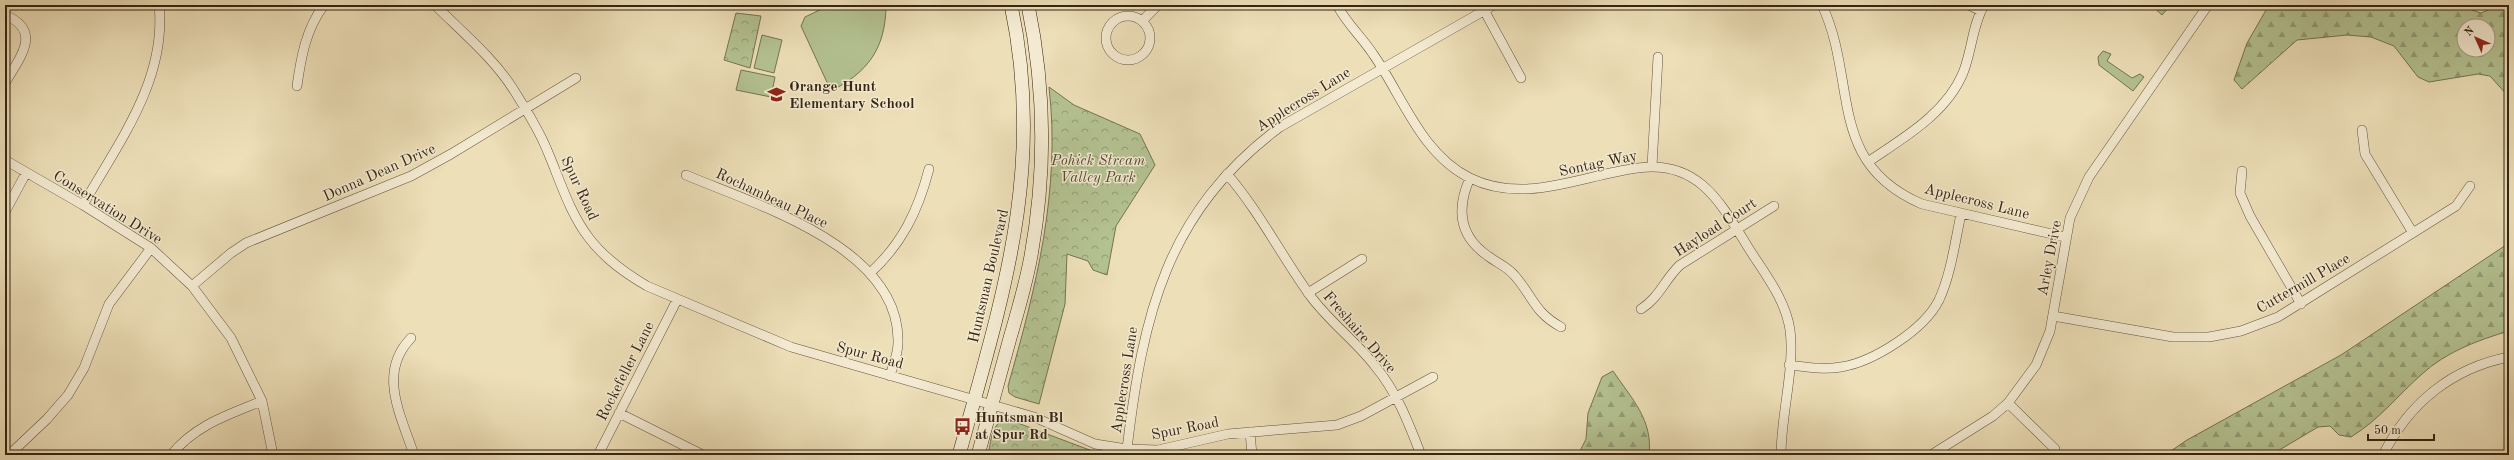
<svg xmlns="http://www.w3.org/2000/svg" width="2514" height="460" viewBox="0 0 2514 460" font-family="'Old Standard TT',serif">
	<style>
		.grass { fill: #b4c292; stroke: #747452 }
		.forest { fill: url(#forest-firs); stroke: #747452; fill-rule: evenodd }
		.park { fill: url(#park-crowns); stroke: #747452 }
		.lines { fill: none; stroke-linecap: round; stroke-linejoin: round }
		.street-casing { stroke: #63543c; stroke-width: 10 }
		.secondary-casing { stroke: #352513; stroke-width: 14 }
		.street { stroke: #f3ead1; stroke-width: 9 }
		.secondary { stroke: #f3ead1; stroke-width: 13 }
		.labels { text-anchor: middle; stroke-width: 3; stroke-linejoin: round; paint-order: stroke }
		.poi-label { font-size: 15px; font-weight: bold; fill: #352513; stroke: #f3ead1; text-anchor: start }
		.street-label { font-size: 15px; fill: #352513; stroke: #f3ead1 }
		.park-label { font-size: 15px; font-style: italic; fill: #554c33; stroke: #f3ead1 }
	</style>
	<defs>
		<pattern id="forest-firs" width="22" height="20" patternUnits="userSpaceOnUse"><rect width="22" height="20" fill="#b4c292"/><path d="M5 1l3.5 6h-7zM16 11l3.5 6h-7z" fill="#939d76"/></pattern>
		<pattern id="park-crowns" width="20" height="18" patternUnits="userSpaceOnUse"><rect width="20" height="18" fill="#b4c292"/><path d="M2 6a3 3 0 1 1 6 0M12 15a3 3 0 1 1 6 0" fill="none" stroke="#939d76"/></pattern>
	</defs>
	<rect width="100%" height="100%" fill="#eddfb8"/>
	<filter id="stains"><feTurbulence type="fractalNoise" baseFrequency=".005" numOctaves="4"/><feColorMatrix values="0 0 0 0 .2 0 0 0 0 .09 0 0 0 0 .02 0 0 0 .5 -.17"/></filter>
	<radialGradient id="worn" r=".72"><stop offset=".6" stop-color="#630" stop-opacity="0"/><stop offset="1" stop-color="#630" stop-opacity=".3"/></radialGradient>
	<path class="grass" d="M830,5H885L886,7C885,49 868,72 831,91L801,26L805,17Z
		M2151,5H2171L2162,15Z
		M762,35L782,40L774,73L754,68Z
		M2103,51L2111,54L2107,61L2132,78L2140,74L2144,77L2133,91L2099,65L2098,57Z
		M741,70L775,77L771,97L736,90Z"/>
	<path class="forest" d="M2269,5H2457L2481,13L2500,5H2509V97L2490,76L2478,74L2429,82L2418,77L2394,46L2371,37L2347,35L2297,40L2242,89L2234,80L2247,43ZM2464,26H2488V50H2464Z
		M2509,243V331C2478,340 2446,352 2422,374C2397,396 2380,419 2351,437L2339,435L2330,426L2318,427L2271,455H2165L2187,440L2341,355Z
		M1613,371C1632,399 1653,420 1649,455H1578L1586,439L1588,413L1602,377Z"/>
	<path class="park" d="M736,13L761,16L750,68L724,60Z
		M1049,87L1074,105L1140,134L1155,165L1116,226L1107,275L1093,270L1088,261L1067,254L1065,304L1039,404L1015,397L1009,393L1008,386C1036,288 1061,190 1049,87Z
		M1007,419L1103,455H988C991,442 991,422 1007,419Z"/>
	<g class="lines">
		<defs>
			<path id="street" d="M435,5C462,32 495,59 515,92C527,111 539,130 547,150C560,180 569,212 589,238C605,259 625,273 647,286L791,347L1034,417L1095,444L1127,449L1158,450L1228,434L1337,425L1361,416L1433,377
				M1337,5C1347,24 1361,36 1373,54C1402,95 1421,154 1470,178C1525,205 1582,175 1638,168C1703,159 1724,210 1753,255C1768,278 1786,302 1790,330C1795,368 1781,415 1781,455
				M1822,5C1858,82 1826,163 1922,204L2065,237
				M1969,5L1981,11
				M1484,10L1521,78
				M5,15C43,31 20,57 5,83
				M1106 38a22 22 0 1 1 44 0a22 22 0 1 1-44 0Z
				M1142,21L1158,5
				M297,86C301,57 306,29 324,5
				M2362,130L2365,154L2413,233
				M5,160L83,205L151,248L192,286L231,338L262,401L273,455
				M1868,162C1903,138 1946,114 1963,73C1972,51 1972,26 1984,5
				M1652,166L1658,57
				M2242,171L2240,193L2250,216L2301,304
				M1227,174C1259,211 1281,255 1309,294C1328,321 1355,340 1375,366C1397,392 1409,424 1421,455
				M686,175C756,205 901,247 898,343C898,354 893,365 890,376
				M1470,178C1456,209 1459,236 1488,256C1497,263 1508,267 1515,276C1534,298 1534,312 1561,327
				M83,205C118,143 167,80 159,5
				M5,212L26,173
				M870,273C902,244 918,211 929,169
				M192,286L231,253L246,243L411,176L451,154L576,78
				M1308,293L1362,259
				M1641,309C1659,298 1665,279 1680,265L1774,206
				M2053,316L2173,337H2209L2241,331L2278,317L2456,206L2470,186
				M411,338C377,373 401,415 414,455
				M1789,365C1806,367 1823,370 1841,367C1873,362 1924,330 1939,300C1951,274 1955,242 1961,214
				M2008,403L2055,449
				M619,413L703,455
				M1250,432L1252,455
				M1127,449C1143,315 1166,212 1280,127L1494,5
				M9,455L47,419L68,395L84,368L109,304L151,248
				M171,455C195,425 228,415 262,401
				M598,455L677,300
				M1931,455L1993,416L2008,403L2036,365L2050,331L2070,218L2089,177L2208,5
				M2383,455C2409,403 2452,368 2509,357"/>
			<path id="secondary" d="M959,455C1002,299 1046,169 1011,5
				M978,455C989,416 999,377 1010,338C1018,311 1026,283 1031,256C1046,173 1045,87 1028,5"/>
		</defs>
		<use href="#street" class="street-casing"/>
		<use href="#secondary" class="secondary-casing"/>
		<use href="#street" class="street"/>
		<use href="#secondary" class="secondary"/>
	</g>
	<defs>
		<symbol id="school-bare" viewBox="-9 -9 18 18"><path d="M0-5L7-2L0 1L-7-2ZM-4 1L0 2.5L4 1V4Q0 6-4 4Z" fill="#8f2418" stroke="#f3ead1" stroke-width="2.5" paint-order="stroke"/></symbol>
		<symbol id="bus-bare" viewBox="-9 -9 18 18"><path d="M-5-6H5V4H4V6H2V4H-2V6H-4V4H-5ZM-3.5-4V0h7V-4ZM-3.5 1.2v1.5H-2V1.2ZM2 1.2v1.5H3.5V1.2Z" fill="#8f2418" stroke="#f3ead1" stroke-width="2.5" paint-order="stroke"/></symbol>
	</defs>
	<g fill-rule="evenodd">
		<use href="#school-bare" x="764" y="82" width="25" height="25"/>
		<use href="#bus-bare" x="950" y="414" width="25" height="25"/>
	</g>
	<g class="labels">
		<g class="poi-label">
			<text x="789" y="91">Orange Hunt<tspan x="789" dy="17">Elementary School</tspan></text>
			<text x="975" y="422">Huntsman Bl<tspan x="975" dy="17">at Spur Rd</tspan></text>
		</g>
		<g class="street-label">
			<text transform="translate(1303 99) rotate(-32)" y="5">Applecross Lane</text>
			<text transform="translate(1598 163) rotate(-12)" y="5">Sontag Way</text>
			<text transform="translate(379 172) rotate(-24)" y="5">Donna Dean Drive</text>
			<text transform="translate(580 188) rotate(65)" y="5">Spur Road</text>
			<text transform="translate(772 198) rotate(25)" y="5">Rochambeau Place</text>
			<text transform="translate(1977 201) rotate(14)" y="5">Applecross Lane</text>
			<text transform="translate(108 207) rotate(32)" y="5">Conservation Drive</text>
			<text transform="translate(1715 227) rotate(-33)" y="5">Hayload Court</text>
			<text transform="translate(2049 258) rotate(-79)" y="5">Arley Drive</text>
			<text transform="translate(988 276) rotate(-77)" y="5">Huntsman Boulevard</text>
			<text transform="translate(2303 283) rotate(-30)" y="5">Cuttermill Place</text>
			<text transform="translate(1360 332) rotate(49)" y="5">Freshaire Drive</text>
			<text transform="translate(870 355) rotate(15)" y="5">Spur Road</text>
			<text transform="translate(625 371) rotate(-63)" y="5">Rockefeller Lane</text>
			<text transform="translate(1124 380) rotate(-81)" y="5">Applecross Lane</text>
			<text transform="translate(1185 428) rotate(-11)" y="5">Spur Road</text>
		</g>
		<g class="park-label">
			<text x="1098" y="165">Pohick Stream<tspan x="1098" dy="17">Valley Park</tspan></text>
		</g>
	</g>
	<rect width="2514" height="460" fill="none" stroke="#eddfb8" stroke-width="20"/>
	<rect x="6" y="6" width="2502" height="448" fill="none" stroke="#352513" stroke-width="2"/>
	<rect x="10" y="10" width="2494" height="440" fill="none" stroke="#352513"/>
	<g transform="translate(2476 38) rotate(315)"><circle r="19" fill="#f3ead1" stroke="#a79b85"/>
	<path d="M0-3L7 15L0 10L-7 15Z" fill="#8f2418"/>
	<text y="-6" font-size="11" font-weight="bold" text-anchor="middle" fill="#352513">N</text>
	</g>
	<path d="M2368 434v6h66v-6" fill="none" stroke="#352513" stroke-width="2"/>
	<text x="2374" y="434" font-size="12" fill="#352513" stroke="#f3ead1" stroke-width="3" paint-order="stroke">50 m</text>
	<rect width="100%" height="100%" filter="url(#stains)"/>
	<rect width="100%" height="100%" fill="url(#worn)"/>
</svg>
